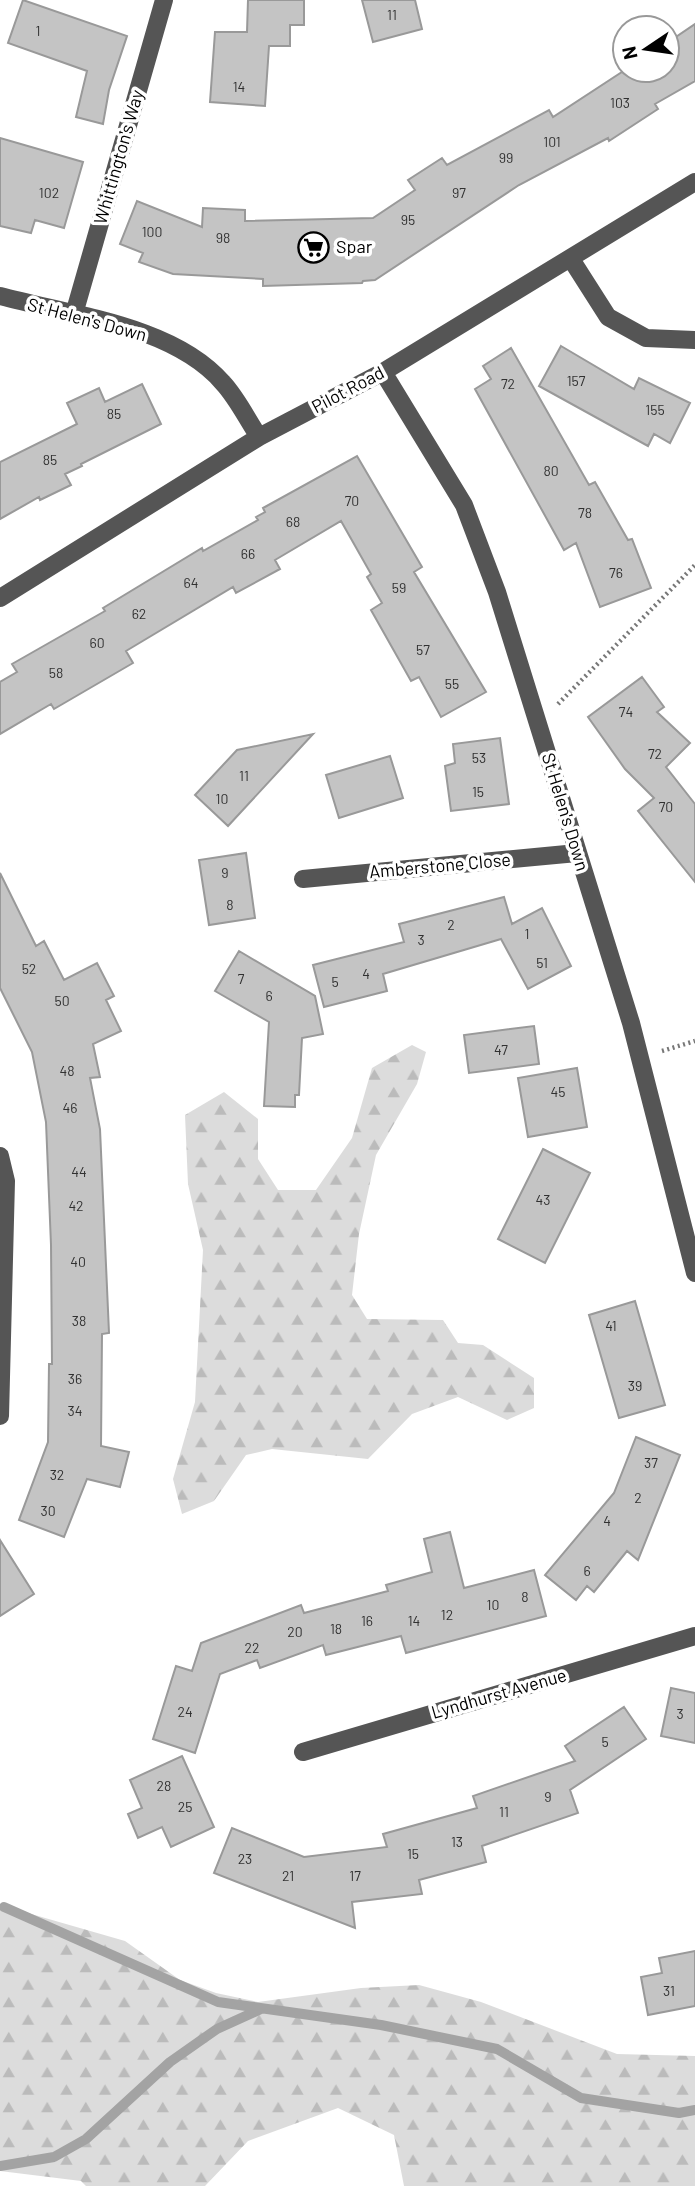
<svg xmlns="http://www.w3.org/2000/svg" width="695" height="2186" viewBox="0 0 695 2186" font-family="Barlow,sans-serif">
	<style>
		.forest { fill: url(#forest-firs) }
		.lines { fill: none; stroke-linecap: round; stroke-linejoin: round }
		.stream { stroke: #a3a3a3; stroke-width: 10 }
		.building { fill: #c4c4c4; stroke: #999; stroke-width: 2 }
		.path { stroke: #777; stroke-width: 4.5; stroke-dasharray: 2 3.5; stroke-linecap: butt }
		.minor { stroke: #555; stroke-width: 18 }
		.labels { text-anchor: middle; stroke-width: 7; stroke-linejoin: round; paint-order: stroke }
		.number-label { font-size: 14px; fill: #313131 }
		.street-label { font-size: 18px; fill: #000; stroke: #fff }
		.poi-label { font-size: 18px; fill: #000; stroke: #fff; text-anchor: start }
	</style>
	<defs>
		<pattern id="forest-firs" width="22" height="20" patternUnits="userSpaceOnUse" patternTransform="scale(1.75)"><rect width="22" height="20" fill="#dcdcdc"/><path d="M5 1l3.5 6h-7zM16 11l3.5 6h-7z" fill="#bbb"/></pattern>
	</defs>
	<rect width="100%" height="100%" fill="#fff"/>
	<path class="forest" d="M412,1045L426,1052L417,1084L376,1155L359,1234L352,1295L367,1319L443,1320L458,1343L483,1345L534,1378V1408L507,1420L458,1397L412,1414L368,1459L272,1449L246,1455L214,1501L182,1514L173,1479L195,1402L203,1250L188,1184L185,1115L224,1092L258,1119V1159L278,1190H316L352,1138L372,1068Z
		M0,1905L125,1941L180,1980L216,1993L258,2002L361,1988L419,1985L481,2002L617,2054L695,2056V2186H404L394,2135L338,2108L248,2141L205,2186H86L81,2181L0,2171Z"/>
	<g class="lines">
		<path class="stream" d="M4,1907L218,2002L381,2025L497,2049L581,2098L679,2113L695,2110
			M0,2166L54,2157L86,2139L170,2062L217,2029L261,2009"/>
	</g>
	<path class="building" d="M23,0L127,36L109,90L103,124L76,117L87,71L8,43Z
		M248,0H304V25H290V46H269L265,106L210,102L215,32H247Z
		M362,0H415L422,29L373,42Z
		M695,24V81L655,104L658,109L609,141L608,138L519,185L375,280L363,281L362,283L263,286V279L173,274L139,262L143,253L120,244L137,201L202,227L203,208L245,210V221L373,218L415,190L408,180L442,158L447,165L549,110L553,117L625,70H667V43Z
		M0,138L83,162L64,228L35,220L31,233L0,226Z
		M561,346L634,389L639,378L690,403L670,443L654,434L648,446L539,386Z
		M511,348L589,485L595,482L628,540L632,539L651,588L600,607L576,543L564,550L475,389L491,379L483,366Z
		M142,384L161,424L81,464L82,466L65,474L71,485L40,500L39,497L0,519V462L77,424L67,403L99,388L105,402Z
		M357,456L422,567L414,572L486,692L441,717L419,677L411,681L371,610L382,603L367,577L371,574L341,521L275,560L280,569L236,593L233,587L126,651L133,663L54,709L51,704L0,734V682L17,672L12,664L105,611L103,608L202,548L203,551L258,520L256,517L265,512L263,508Z
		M642,677L664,707L657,712L690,743L666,767L695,804V882L638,811L654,798L625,769L588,717Z
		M313,734L228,826L195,795L237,750Z
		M500,738L509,804L451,811L445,766L455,763L453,744Z
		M390,756L403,798L339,818L326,775Z
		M246,853L255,918L209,925L199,860Z
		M0,873L36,946L44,941L64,980L97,963L114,996L106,1000L121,1031L93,1044L100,1077L90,1078L100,1129L109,1333L102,1334L101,1446L129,1452L120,1487L87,1479L64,1537L19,1520L48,1442L49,1364H52L51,1245L46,1122L32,1052L0,988Z
		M504,897L512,924L542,908L571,966L528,989L501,939L383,974L387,991L324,1007L313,965L404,942L399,924Z
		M239,951L315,996L323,1034L302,1038L299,1095H295V1107L264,1106L269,1022L215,991Z
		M534,1026L539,1064L469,1073L464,1035Z
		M577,1068L587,1127L528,1137L518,1078Z
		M543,1149L590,1173L545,1263L498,1239Z
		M635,1301L665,1405L619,1418L589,1315Z
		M636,1437L680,1455L638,1560L627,1551L594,1592L587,1586L576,1600L545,1575L614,1493Z
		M450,1532L464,1588L534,1570L546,1616L406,1653L401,1636L326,1655L323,1645L260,1668L257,1660L220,1674L195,1753L153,1739L176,1666L192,1671L201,1643L301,1605L304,1613L388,1591L386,1585L432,1572L424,1539Z
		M0,1540L34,1594L0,1616Z
		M671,1688L695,1693V1743L661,1736Z
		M624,1707L646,1739L570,1790L578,1813L482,1846L486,1862L419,1880L422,1894L352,1902L355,1928L214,1873L232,1828L304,1857L387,1847L383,1834L477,1808L473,1796L575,1761L565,1746Z
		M182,1756L214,1827L171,1847L162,1827L138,1838L128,1814L142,1808L130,1780Z
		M695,1951V2006L648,2015L641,1977L662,1973L659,1958Z"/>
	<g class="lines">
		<path class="path" d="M558,704L695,565
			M662,1051L695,1041"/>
		<path class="minor" d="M571,259L608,317L646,338L695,340
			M0,296C70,315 173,325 223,383C237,398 247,419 259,437
			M74,314L164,0
			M383,372L464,505L497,592L631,1023L695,1273
			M0,598L259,437L383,372L695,182
			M303,879L577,853
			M0,1156L6,1181L0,1416
			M303,1752L695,1636"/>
	</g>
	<defs>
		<symbol id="supermarket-ring" viewBox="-11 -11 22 22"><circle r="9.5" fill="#fff" stroke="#000" stroke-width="1.5"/><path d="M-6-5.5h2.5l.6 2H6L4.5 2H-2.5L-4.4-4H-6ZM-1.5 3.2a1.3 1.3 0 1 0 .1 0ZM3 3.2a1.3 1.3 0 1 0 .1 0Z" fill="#000"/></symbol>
	</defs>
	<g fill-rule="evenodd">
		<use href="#supermarket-ring" x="296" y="230" width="35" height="35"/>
	</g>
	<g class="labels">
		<g class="number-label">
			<text x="392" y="20">11</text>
			<text x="38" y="36">1</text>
			<text x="239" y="92">14</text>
			<text x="620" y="108">103</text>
			<text x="552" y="147">101</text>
			<text x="506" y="163">99</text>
			<text x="49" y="198">102</text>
			<text x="459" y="198">97</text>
			<text x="408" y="225">95</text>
			<text x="152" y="237">100</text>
			<text x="223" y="243">98</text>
			<text x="576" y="386">157</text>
			<text x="508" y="389">72</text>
			<text x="655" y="415">155</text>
			<text x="114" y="419">85</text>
			<text x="50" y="465">85</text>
			<text x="551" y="476">80</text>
			<text x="352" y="506">70</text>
			<text x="585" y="518">78</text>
			<text x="293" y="527">68</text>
			<text x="248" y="559">66</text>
			<text x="616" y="578">76</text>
			<text x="191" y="588">64</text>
			<text x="399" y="593">59</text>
			<text x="139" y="619">62</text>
			<text x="97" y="648">60</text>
			<text x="423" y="655">57</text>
			<text x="56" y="678">58</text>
			<text x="452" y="689">55</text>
			<text x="626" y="717">74</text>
			<text x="655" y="759">72</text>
			<text x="479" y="763">53</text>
			<text x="244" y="781">11</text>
			<text x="478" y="797">15</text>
			<text x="222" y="804">10</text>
			<text x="666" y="812">70</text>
			<text x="225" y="878">9</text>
			<text x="230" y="910">8</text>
			<text x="451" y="930">2</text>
			<text x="527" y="939">1</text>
			<text x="421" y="945">3</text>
			<text x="542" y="968">51</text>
			<text x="29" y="974">52</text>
			<text x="366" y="979">4</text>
			<text x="241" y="984">7</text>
			<text x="335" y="987">5</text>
			<text x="269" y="1001">6</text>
			<text x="62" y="1006">50</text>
			<text x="501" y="1055">47</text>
			<text x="67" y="1076">48</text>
			<text x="558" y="1097">45</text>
			<text x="70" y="1113">46</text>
			<text x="79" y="1177">44</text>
			<text x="543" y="1205">43</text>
			<text x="76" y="1211">42</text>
			<text x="78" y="1267">40</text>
			<text x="79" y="1326">38</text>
			<text x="611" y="1331">41</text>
			<text x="75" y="1384">36</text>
			<text x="635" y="1391">39</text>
			<text x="75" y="1416">34</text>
			<text x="651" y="1468">37</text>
			<text x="57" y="1480">32</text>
			<text x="638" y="1503">2</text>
			<text x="48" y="1516">30</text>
			<text x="607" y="1526">4</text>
			<text x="587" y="1576">6</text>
			<text x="525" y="1602">8</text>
			<text x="493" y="1610">10</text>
			<text x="447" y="1620">12</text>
			<text x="367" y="1626">16</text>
			<text x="414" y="1626">14</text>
			<text x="336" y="1634">18</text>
			<text x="295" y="1637">20</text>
			<text x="252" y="1653">22</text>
			<text x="185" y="1717">24</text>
			<text x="680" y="1719">3</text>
			<text x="605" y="1747">5</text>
			<text x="164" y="1791">28</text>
			<text x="548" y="1802">9</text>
			<text x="185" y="1812">25</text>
			<text x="504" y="1817">11</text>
			<text x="457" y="1847">13</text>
			<text x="413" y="1859">15</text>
			<text x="245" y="1864">23</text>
			<text x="288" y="1881">21</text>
			<text x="355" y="1881">17</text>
			<text x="669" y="1996">31</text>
		</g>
		<g class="street-label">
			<text transform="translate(119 157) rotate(-74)" y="6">Whittington's Way</text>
			<text transform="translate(87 320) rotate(15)" y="6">St Helen's Down</text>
			<text transform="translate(348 390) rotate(-28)" y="6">Pilot Road</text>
			<text transform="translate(565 812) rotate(73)" y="6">St Helen's Down</text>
			<text transform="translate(440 866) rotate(-5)" y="6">Amberstone Close</text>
			<text transform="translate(499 1694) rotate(-16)" y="6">Lyndhurst Avenue</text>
		</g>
		<g class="poi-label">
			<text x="336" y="253">Spar</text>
		</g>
	</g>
	<g transform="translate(646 49) rotate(257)"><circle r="33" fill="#ffffff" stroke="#999999" stroke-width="2"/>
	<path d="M0-5L12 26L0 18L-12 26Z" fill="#000000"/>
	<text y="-10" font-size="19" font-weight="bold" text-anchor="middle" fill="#000000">N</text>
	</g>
</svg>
